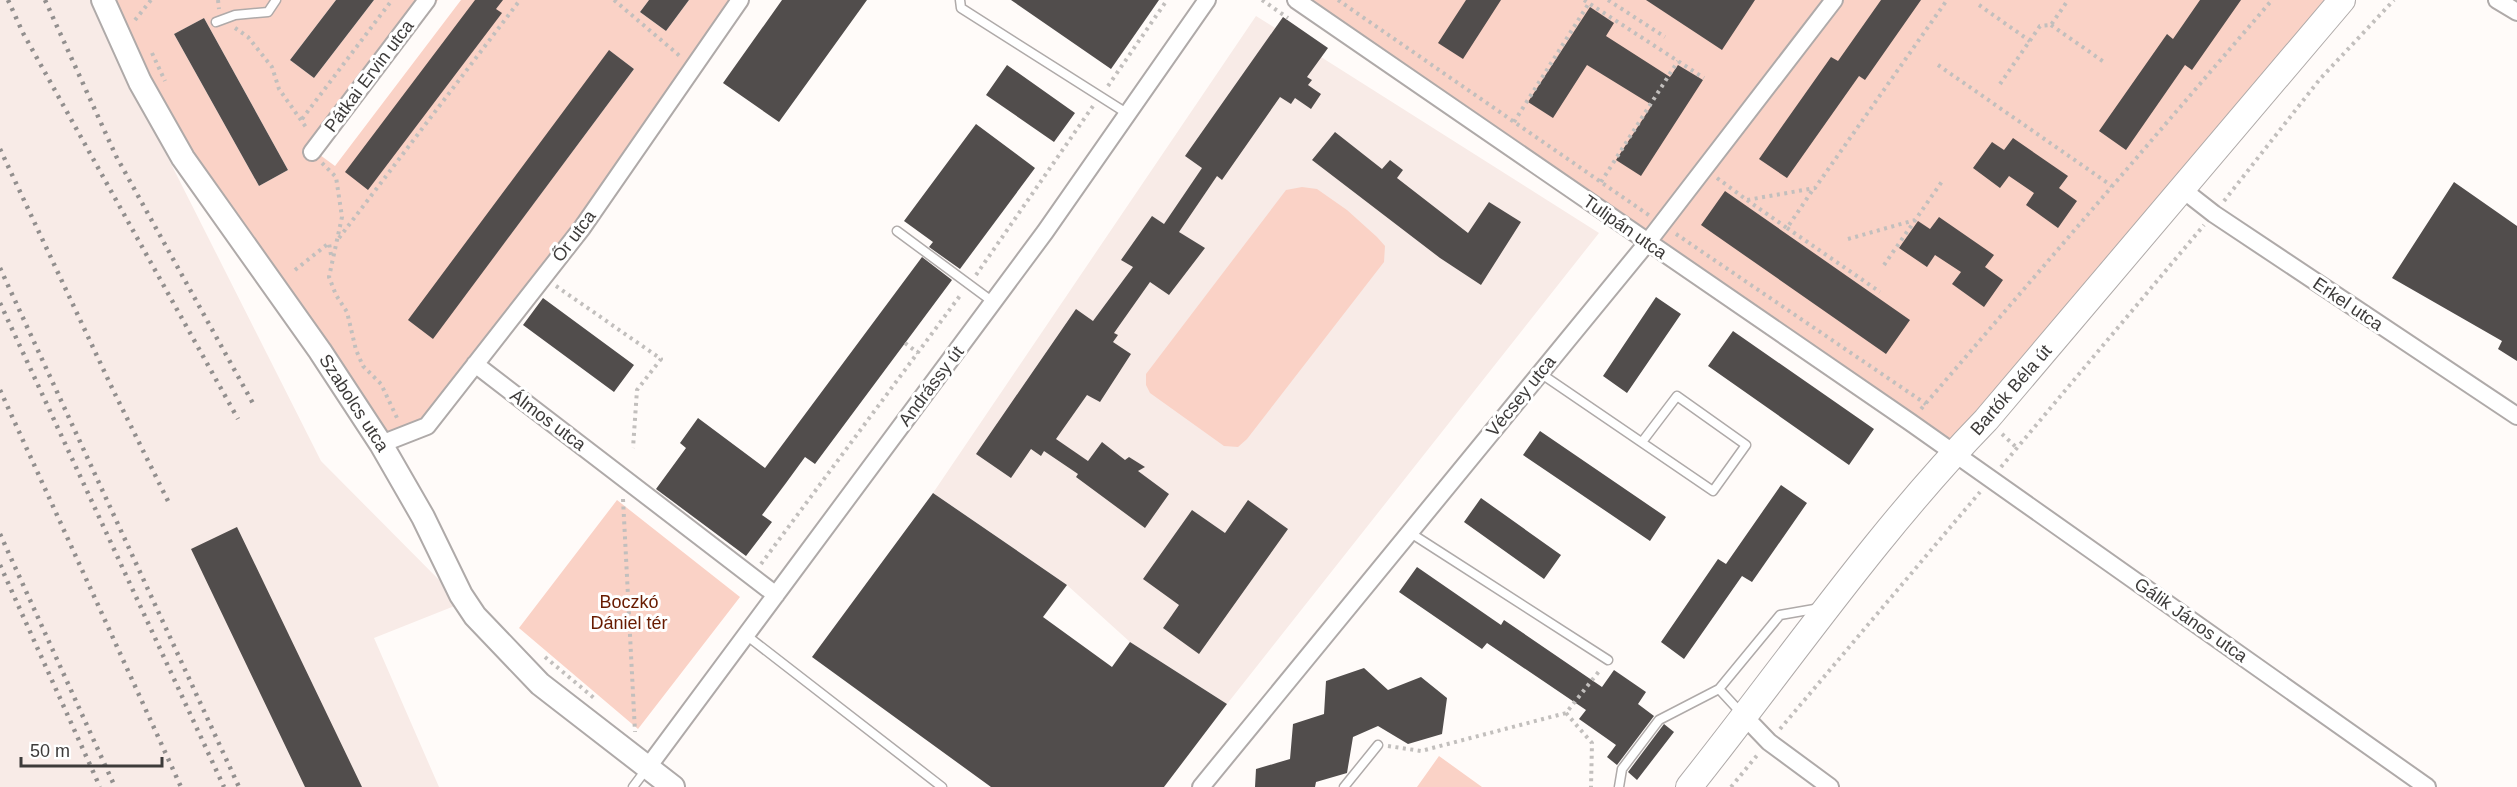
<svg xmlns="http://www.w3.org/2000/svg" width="2517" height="787" viewBox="0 0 2517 787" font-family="Helvetica,sans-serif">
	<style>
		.built { fill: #f8ebe7 }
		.green { fill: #fad2c6; fill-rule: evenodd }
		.building { fill: #514d4c }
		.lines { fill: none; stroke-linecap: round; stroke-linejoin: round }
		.lane-casing { stroke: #afaaa9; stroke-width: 11 }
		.street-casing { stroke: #afaaa9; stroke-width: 20 }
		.secondary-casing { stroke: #afaaa9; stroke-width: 26 }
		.primary-casing { stroke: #afaaa9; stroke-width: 28 }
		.path { stroke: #c2bfbd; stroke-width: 4; stroke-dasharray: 3 4.5; stroke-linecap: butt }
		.lane { stroke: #fff; stroke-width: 8 }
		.street { stroke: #fff; stroke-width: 16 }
		.secondary { stroke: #fff; stroke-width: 22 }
		.primary { stroke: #fff; stroke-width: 26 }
		.rail { stroke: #928f8e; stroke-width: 4.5; stroke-dasharray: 3 6; stroke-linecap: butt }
		.labels { text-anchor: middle; stroke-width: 6; stroke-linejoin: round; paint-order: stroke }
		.street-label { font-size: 18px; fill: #3d3b3a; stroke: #fff }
		.park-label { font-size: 18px; fill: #681b00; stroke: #fff }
	</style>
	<rect width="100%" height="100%" fill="#fffbf9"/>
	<path class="built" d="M0,0H98L109,41L321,461L462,603L374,638L439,787H0Z
		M1256,16L1599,233L1227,704L1130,642L1067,585L933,493Z"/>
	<path class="green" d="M107,0H336L290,60L314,78L374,0H438L320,155L335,166L461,0H649L640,12L666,31L689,0H738L580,226L425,424L383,441L186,157ZM204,18L288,170L259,186L174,34ZM610,51L634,69L433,338Z
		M1301,0H2333L1950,446Z
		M1302,187L1317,189L1347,210L1377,237L1385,246L1384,262L1247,439L1238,447L1224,446L1150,393L1146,385V374L1286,190Z
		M617,500L740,597L638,729L519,628Z
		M1439,756L1482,787H1417Z"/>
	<path class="building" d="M336,0H374L314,78L290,60Z
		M475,0H503L496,9L502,13L368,190L345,172Z
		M649,0H689L666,31L640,12Z
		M782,0H867L779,122L723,83Z
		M1011,0H1159L1111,69Z
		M1466,0H1501L1463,59L1438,43Z
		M1646,0H1755L1722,50Z
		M1881,0H1921L1865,80L1859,76L1787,178L1759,159L1831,57L1838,61Z
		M2200,0H2241L2192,70L2185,65L2126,150L2099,131L2167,34L2173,39Z
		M1590,7L1614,23L1606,36L1670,77L1678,65L1703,80L1641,176L1616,160L1652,105L1587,65L1553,118L1528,102Z
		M1283,17L1328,48L1307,77L1312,80L1308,85L1321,94L1311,109L1295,98L1291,104L1280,97L1222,180L1217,176L1179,232L1205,248L1169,295L1150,282L1114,333L1118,335L1113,342L1131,354L1100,402L1087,395L1056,439L1088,461L1102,442L1125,460L1129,457L1145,467L1138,471L1169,494L1145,528L1076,477L1078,474L1044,451L1041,456L1031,449L1011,478L976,454L1076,309L1093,321L1133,267L1121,260L1152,216L1164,224L1202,168L1185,156Z
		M204,18L288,170L259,186L174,34Z
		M609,50L634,69L433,339L408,320Z
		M1007,65L1075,113L1054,142L986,95Z
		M976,124L1035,168L960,269L929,247L933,242L904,221Z
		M1335,132L1382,169L1390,160L1403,170L1397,178L1468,233L1489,202L1521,222L1481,285L1440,258L1312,160Z
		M2013,138L2068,176L2059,188L2077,201L2058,228L2026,205L2034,193L2009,176L2000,188L1973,168L1992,142L2004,150Z
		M2454,182L2517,226V361L2498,349L2502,341L2392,278Z
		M1725,191L1910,320L1886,354L1701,225Z
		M1939,217L1994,255L1985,267L2003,280L1984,307L1952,284L1961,272L1935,255L1927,267L1899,248L1918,221L1930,229Z
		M922,257L952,280L815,464L805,457L786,483L762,515L772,522L746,556L656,489L686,448L680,443L698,418L765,468Z
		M1656,297L1681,314L1627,393L1603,376Z
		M543,298L634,365L614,392L523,325Z
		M1733,331L1874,429L1849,465L1708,366Z
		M1540,431L1666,517L1650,541L1523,455Z
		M1781,485L1807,503L1752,582L1742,576L1684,659L1661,642L1718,559L1726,564Z
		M933,493L1067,585L1043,617L1112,667L1130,642L1227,704L1164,787H991L812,657Z
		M1481,498L1561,555L1544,579L1464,522Z
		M1248,500L1288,529L1199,654L1163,628L1179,605L1143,579L1192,510L1225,533Z
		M237,527L362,787H305L191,549Z
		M1417,567L1501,625L1504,620L1602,687L1614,670L1646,692L1638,704L1654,716L1617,765L1607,757L1616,745L1579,719L1586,710L1487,643L1482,649L1399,592Z
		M1364,668L1388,690L1421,677L1447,698L1442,734L1408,744L1378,726L1353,737L1347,773L1316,782L1315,787H1255L1256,769L1290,759L1293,724L1324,714L1326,681Z
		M1664,724L1674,732L1637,780L1628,772Z"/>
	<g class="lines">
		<defs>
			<path id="lane" d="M960,0L961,8L1128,114
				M216,22L235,15L268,12L276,0
				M897,231L993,302
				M1540,373L1713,491L1746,445L1677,396L1642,442
				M1409,532L1608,660
				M746,635L942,787
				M1719,689L1780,615L1820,608
				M633,787L648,767
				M1344,787L1378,745
				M1619,787L1622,769L1659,720L1719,689L1743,715"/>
			<path id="street" d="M1296,0L1910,422L2427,787
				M2497,0L2517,12
				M312,152L427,0
				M2182,189L2214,214L2517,416
				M475,364L776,595
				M381,444L427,426L582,228L740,0
				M1745,717L1769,742L1830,787
				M648,767L1045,232L1207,0
				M1201,787L1647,243L1834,0"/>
			<path id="secondary" d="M103,0L140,82L183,158L320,351L381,444L423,517L461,595L475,616L540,684L673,787"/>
			<path id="primary" d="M1689,787C1787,664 1876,533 1986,420L2342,0"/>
		</defs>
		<use href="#lane" class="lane-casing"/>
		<use href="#street" class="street-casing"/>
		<use href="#secondary" class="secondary-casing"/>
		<use href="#primary" class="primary-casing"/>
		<path class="path" d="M218,0L219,9
			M614,0L681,57
			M1262,0L1288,18
			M1338,0L1650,216
			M1584,0L1704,78
			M1608,0L1665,37
			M1979,5L2030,41
			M135,20L151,0
			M2051,25L2104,62
			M235,28L248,37L272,67L279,89L308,130
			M152,53L165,81
			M1938,65L2112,186
			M2000,84L2040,26L2051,25L2068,0
			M1108,86L1167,0
			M302,119L392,0
			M1514,122L1589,3
			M322,163L336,177L342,217L329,277L336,295L347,312L356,350L363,366L381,384L398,420
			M1717,178L1747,200L1815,188L1947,0
			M1601,182L1678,61
			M1747,200L1787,228L1814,188
			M2224,201L2320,79L2394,0
			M1787,228L1880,292
			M1676,234L1926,404
			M339,238L520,0
			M1848,239L1915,220
			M1884,265L1943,180
			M295,270L329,243L331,255
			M976,275L1093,106
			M556,286L661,359L637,390L633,448
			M905,343L918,353
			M1921,409L2272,0
			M2002,434L2017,448
			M2001,467L2204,225
			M623,499L635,732
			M761,564L962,293
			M545,657L594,698
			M1566,713L1592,743L1591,787
			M1780,729L1980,492
			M1388,746L1421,751L1566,713L1600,670
			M1731,787L1759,753"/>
		<use href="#lane" class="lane"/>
		<use href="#street" class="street"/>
		<use href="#secondary" class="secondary"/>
		<use href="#primary" class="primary"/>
		<path class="rail" d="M8,0L23,33L238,419
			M45,0L116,156L255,407
			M0,149L113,390L168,501
			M0,268L239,787
			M0,303L224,787
			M0,390L181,787
			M0,534L115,787
			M0,565L100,787"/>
	</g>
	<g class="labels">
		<g class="street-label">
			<text transform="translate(369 76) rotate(-53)" y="6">Pátkai Ervin utca</text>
			<text transform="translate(1625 227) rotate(35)" y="6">Tulipán utca</text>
			<text transform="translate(574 236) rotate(-53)" y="6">Őr utca</text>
			<text transform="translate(2348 304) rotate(34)" y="6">Erkel utca</text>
			<text transform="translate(931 386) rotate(-53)" y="6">Andrássy út</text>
			<text transform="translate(2011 390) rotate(-49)" y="6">Bartók Béla út</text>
			<text transform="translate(1521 396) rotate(-51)" y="6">Vécsey utca</text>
			<text transform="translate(354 403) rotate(57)" y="6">Szabolcs utca</text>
			<text transform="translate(548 420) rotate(37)" y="6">Álmos utca</text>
			<text transform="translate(2191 620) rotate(35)" y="6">Gálik János utca</text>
		</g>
		<g class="park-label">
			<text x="629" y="608">Boczkó<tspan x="629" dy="21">Dániel tér</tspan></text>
		</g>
	</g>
	<path d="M21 757v9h141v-9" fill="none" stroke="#3d3b3a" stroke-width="3"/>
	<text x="30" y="757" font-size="18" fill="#3d3b3a" stroke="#ffffff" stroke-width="4.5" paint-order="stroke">50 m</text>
</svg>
